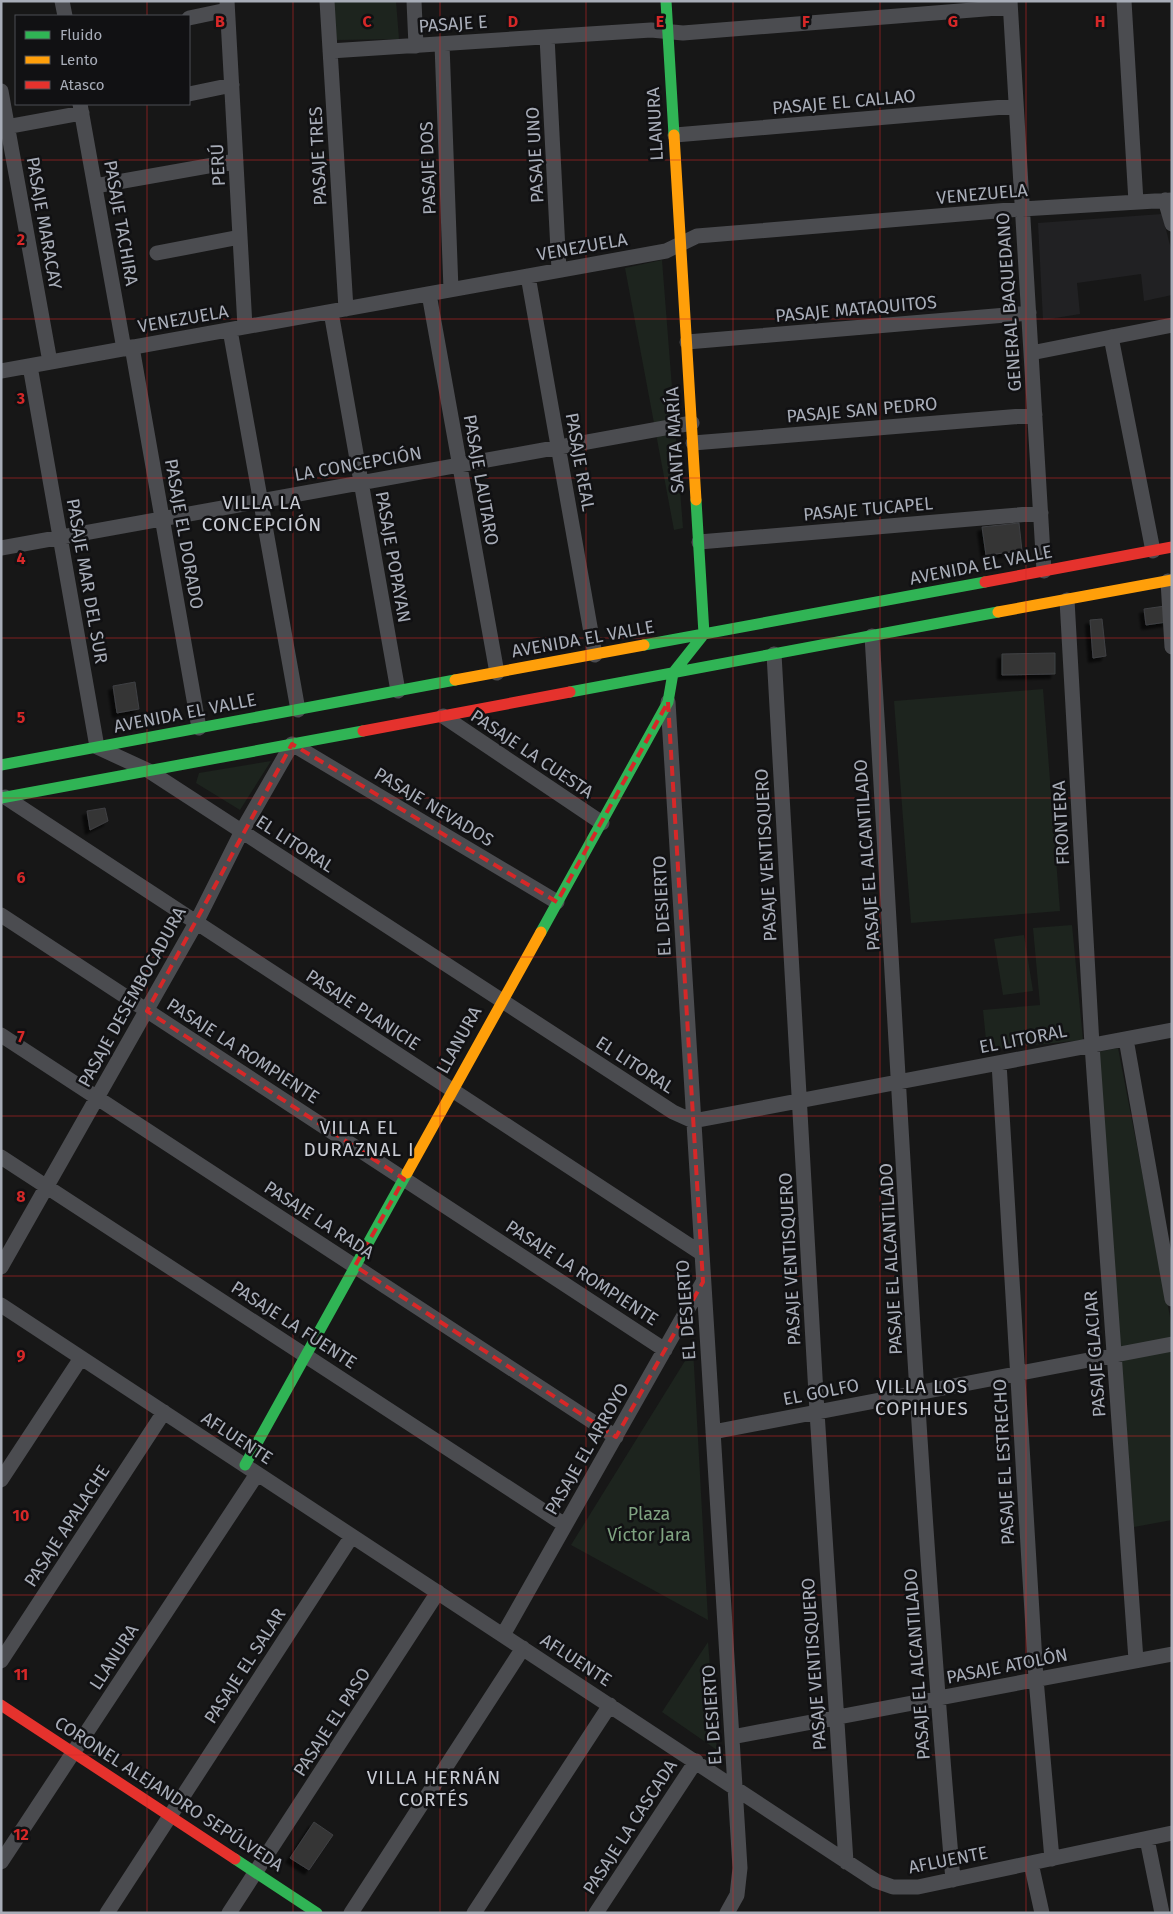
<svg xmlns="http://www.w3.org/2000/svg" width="1173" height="1914" viewBox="0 0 1173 1914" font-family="'Fira Sans',sans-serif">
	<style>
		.built { fill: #212123 }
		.green { fill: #1d241e }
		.building { fill: #353536; stroke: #3f4043; filter: url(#shadow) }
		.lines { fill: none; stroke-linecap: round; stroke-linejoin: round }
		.street { stroke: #4b4c50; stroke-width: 15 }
		.fast { stroke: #30b455; stroke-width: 11 }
		.slow { stroke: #ff9f0a; stroke-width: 11 }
		.jam { stroke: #e5322d; stroke-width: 11 }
		.marked { fill: none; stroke: #d62828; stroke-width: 4; stroke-dasharray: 10 6; stroke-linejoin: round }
		.grid { fill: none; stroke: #d62828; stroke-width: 1; stroke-opacity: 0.55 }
		.labels { text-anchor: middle; stroke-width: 5; stroke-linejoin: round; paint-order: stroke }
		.street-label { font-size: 18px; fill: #a8adb8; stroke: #111113 }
		.park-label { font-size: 18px; fill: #7fa381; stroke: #111113 }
		.neighbourhood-label { font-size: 19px; letter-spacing: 1px; fill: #c9ccd4; stroke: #111113 }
		.grid-label { font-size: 16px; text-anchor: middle; font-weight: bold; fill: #d62828; stroke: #111113; stroke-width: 5; stroke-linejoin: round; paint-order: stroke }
	</style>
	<defs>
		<filter id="shadow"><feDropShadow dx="-4.5" dy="4.5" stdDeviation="1" flood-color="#0009"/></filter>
	</defs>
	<rect width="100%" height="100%" fill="#171717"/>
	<path class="built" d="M1162,214L1172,253V295L1144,301L1141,274L1077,283L1080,314L1043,320L1038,223Z"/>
	<path class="green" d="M332,1H396L399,39L336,40Z
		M662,260L683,528L674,530L625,268Z
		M1043,689L1060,911L911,923L894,701Z
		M271,761L240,810L196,783L199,773Z
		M1072,925L1083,1040L987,1050L983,1010L1040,1005L1033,928Z
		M1024,935L1033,991L1003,995L994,939Z
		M1118,1048L1172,1327V1520L1134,1527L1098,1052Z
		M693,1348L708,1620L571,1545Z
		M708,1642L717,1750L662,1712Z"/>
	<path class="building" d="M1019,523L1022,551L986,555L982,527Z
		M1165,606L1167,622L1146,625L1144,609Z
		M1102,619L1106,656L1093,658L1090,620Z
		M1055,653V674L1002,675V654Z
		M135,682L139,709L117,713L113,686Z
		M105,808L108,821L90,830L87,811Z
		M314,1822L333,1835L309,1870L290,1858Z"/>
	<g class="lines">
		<path class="street" d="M62,1L65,16
			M227,1L245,327
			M327,1L346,309
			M414,1L416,46
			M1010,1L1044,571
			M1124,1L1136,202
			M189,18L227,10
			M547,37L559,270
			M442,44L451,290
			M330,51L651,30L683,33L1010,7
			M1,91L50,362
			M189,94L232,85
			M80,104L124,349
			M1,128L82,113
			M675,135L1016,106
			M95,186L236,161
			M1165,200L1172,224
			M157,253L240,237
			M528,276L595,655
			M429,294L497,673
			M331,312L398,691
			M230,330L298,710
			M1111,337L1153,551
			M687,342L1029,313
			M132,347L199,728
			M1031,353L1172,325
			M30,366L97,747L149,771L673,1112L693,1121L1172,1030
			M1,371L666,251L697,236L1022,209L1172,200
			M693,443L1035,415
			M699,542L1041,513
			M1,548L692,423
			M1168,581L1172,647
			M1067,600L1092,1045L1136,1660
			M872,636C898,1051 917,1466 953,1880
			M774,654L817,1412L846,1862
			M668,702L740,1868L737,1895L727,1913
			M443,716L602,823
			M5,797L701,1253
			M1,915L665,1350
			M1,1035L616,1437
			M1126,1039L1172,1299
			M999,1063L1036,1679L1052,1859
			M1,1157L565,1525
			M1,1267L196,923L242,831L292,744L557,902
			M1,1305L876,1881L893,1887H918L1172,1833
			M713,1432L1172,1344
			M1,1480L81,1358
			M503,1635L703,1282
			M1,1661L164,1412
			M732,1737L1172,1654
			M1147,1839L1162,1913
			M1,1862L257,1474
			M1031,1863L1042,1913
			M107,1913L352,1536
			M229,1913L438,1592
			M351,1913L523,1648
			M474,1913L610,1705
			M596,1913L696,1761"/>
		<path class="fast" d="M666,1L674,135
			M644,645L985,582
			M570,692L998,612
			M1,765L455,680
			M1,798L363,731
			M541,932L668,702L673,673L704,634L696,500
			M245,1465L407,1173
			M235,1859L317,1913"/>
		<path class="slow" d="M674,135L696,500
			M998,612L1172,580
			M455,680L644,645
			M407,1173L541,932"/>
		<path class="jam" d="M985,582L1172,547
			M363,731L570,692
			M1,1705L235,1859"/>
	</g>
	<path class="marked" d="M668,702L703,1282L616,1437L355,1266L404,1179L147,1011L292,744L557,902Z"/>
	<path class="grid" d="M147,1V16M293,1V1913M440,1V1913M586,1V1913M733,1V1913M880,1V1913M1026,1V1913M147,104V1913M1,160H1172M1,319H1172M1,478H1172M1,638H1172M1,798H1172M1,957H1172M1,1116H1172M1,1276H1172M1,1436H1172M1,1595H1172M1,1755H1172"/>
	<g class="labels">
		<g class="street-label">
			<text transform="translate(453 24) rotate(-4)" y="6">PASAJE E</text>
			<text transform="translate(844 102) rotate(-5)" y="6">PASAJE EL CALLAO</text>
			<text transform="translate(655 124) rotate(-93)" y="6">LLANURA</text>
			<text transform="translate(535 155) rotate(-93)" y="6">PASAJE UNO</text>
			<text transform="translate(318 156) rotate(-93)" y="6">PASAJE TRES</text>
			<text transform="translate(218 165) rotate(-93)" y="6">PERÚ</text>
			<text transform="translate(428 168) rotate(-92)" y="6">PASAJE DOS</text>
			<text transform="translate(982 194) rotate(-5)" y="6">VENEZUELA</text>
			<text transform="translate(44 223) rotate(80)" y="6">PASAJE MARACAY</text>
			<text transform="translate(121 223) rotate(80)" y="6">PASAJE TACHIRA</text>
			<text transform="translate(582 247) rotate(-10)" y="6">VENEZUELA</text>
			<text transform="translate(1009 302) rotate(-94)" y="6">GENERAL BAQUEDANO</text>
			<text transform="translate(856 309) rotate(-5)" y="6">PASAJE MATAQUITOS</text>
			<text transform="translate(183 319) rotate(-10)" y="6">VENEZUELA</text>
			<text transform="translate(862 410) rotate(-5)" y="6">PASAJE SAN PEDRO</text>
			<text transform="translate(675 440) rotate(-93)" y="6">SANTA MARÍA</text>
			<text transform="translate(580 462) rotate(80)" y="6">PASAJE REAL</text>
			<text transform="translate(358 464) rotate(-10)" y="6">LA CONCEPCIÓN</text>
			<text transform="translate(481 480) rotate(80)" y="6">PASAJE LAUTARO</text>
			<text transform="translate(868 509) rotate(-5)" y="6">PASAJE TUCAPEL</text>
			<text transform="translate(184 534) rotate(80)" y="6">PASAJE EL DORADO</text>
			<text transform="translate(393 557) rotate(80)" y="6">PASAJE POPAYAN</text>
			<text transform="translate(981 565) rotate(-11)" y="6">AVENIDA EL VALLE</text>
			<text transform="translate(87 581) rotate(80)" y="6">PASAJE MAR DEL SUR</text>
			<text transform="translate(583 639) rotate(-10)" y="6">AVENIDA EL VALLE</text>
			<text transform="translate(185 713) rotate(-11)" y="6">AVENIDA EL VALLE</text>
			<text transform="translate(532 754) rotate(34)" y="6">PASAJE LA CUESTA</text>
			<text transform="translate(434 807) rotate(31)" y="6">PASAJE NEVADOS</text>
			<text transform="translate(1061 823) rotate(-93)" y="6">FRONTERA</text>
			<text transform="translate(295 844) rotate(33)" y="6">EL LITORAL</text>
			<text transform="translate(766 855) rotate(-93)" y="6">PASAJE VENTISQUERO</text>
			<text transform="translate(867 855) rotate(-94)" y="6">PASAJE EL ALCANTILADO</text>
			<text transform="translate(662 906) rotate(-93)" y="6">EL DESIERTO</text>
			<text transform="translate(132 997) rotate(-61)" y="6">PASAJE DESEMBOCADURA</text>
			<text transform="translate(363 1010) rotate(33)" y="6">PASAJE PLANICIE</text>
			<text transform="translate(1023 1039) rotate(-11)" y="6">EL LITORAL</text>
			<text transform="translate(459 1040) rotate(-61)" y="6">LLANURA</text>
			<text transform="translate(243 1051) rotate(33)" y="6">PASAJE LA ROMPIENTE</text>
			<text transform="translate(635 1065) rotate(33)" y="6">EL LITORAL</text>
			<text transform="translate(319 1220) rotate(33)" y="6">PASAJE LA RADA</text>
			<text transform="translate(790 1259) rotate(-93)" y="6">PASAJE VENTISQUERO</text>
			<text transform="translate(891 1259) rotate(-93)" y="6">PASAJE EL ALCANTILADO</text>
			<text transform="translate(582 1273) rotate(33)" y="6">PASAJE LA ROMPIENTE</text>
			<text transform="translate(686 1310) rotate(-94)" y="6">EL DESIERTO</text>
			<text transform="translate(294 1325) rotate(33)" y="6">PASAJE LA FUENTE</text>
			<text transform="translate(1095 1354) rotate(-94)" y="6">PASAJE GLACIAR</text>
			<text transform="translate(821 1392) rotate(-11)" y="6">EL GOLFO</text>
			<text transform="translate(237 1438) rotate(33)" y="6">AFLUENTE</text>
			<text transform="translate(587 1449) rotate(-60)" y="6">PASAJE EL ARROYO</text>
			<text transform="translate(1004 1462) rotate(-93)" y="6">PASAJE EL ESTRECHO</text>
			<text transform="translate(67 1526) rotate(-57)" y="6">PASAJE APALACHE</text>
			<text transform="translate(114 1657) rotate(-57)" y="6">LLANURA</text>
			<text transform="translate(576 1660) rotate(33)" y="6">AFLUENTE</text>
			<text transform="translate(814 1664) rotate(-94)" y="6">PASAJE VENTISQUERO</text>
			<text transform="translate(917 1664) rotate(-94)" y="6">PASAJE EL ALCANTILADO</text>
			<text transform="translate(245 1666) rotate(-57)" y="6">PASAJE EL SALAR</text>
			<text transform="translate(1007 1666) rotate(-11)" y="6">PASAJE ATOLÓN</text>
			<text transform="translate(712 1715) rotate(-94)" y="6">EL DESIERTO</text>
			<text transform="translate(332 1722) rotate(-57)" y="6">PASAJE EL PASO</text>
			<text transform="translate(169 1794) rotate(33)" y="6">CORONEL ALEJANDRO SEPÚLVEDA</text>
			<text transform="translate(630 1827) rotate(-57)" y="6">PASAJE LA CASCADA</text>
			<text transform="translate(948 1860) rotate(-11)" y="6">AFLUENTE</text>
		</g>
		<g class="park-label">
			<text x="649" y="1520">Plaza<tspan x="649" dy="21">Víctor Jara</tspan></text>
		</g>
		<g class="neighbourhood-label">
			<text x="262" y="509">VILLA LA<tspan x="262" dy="22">CONCEPCIÓN</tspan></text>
			<text x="359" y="1134">VILLA EL<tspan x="359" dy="22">DURAZNAL I</tspan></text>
			<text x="922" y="1393">VILLA LOS<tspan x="922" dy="22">COPIHUES</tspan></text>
			<text x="434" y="1784">VILLA HERNÁN<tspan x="434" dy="22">CORTÉS</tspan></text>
		</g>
	</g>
	<g class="grid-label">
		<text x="220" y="27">B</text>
		<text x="367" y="27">C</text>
		<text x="513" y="27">D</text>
		<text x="660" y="27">E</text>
		<text x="806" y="27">F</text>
		<text x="953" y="27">G</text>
		<text x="1100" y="27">H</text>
		<text x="21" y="245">2</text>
		<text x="21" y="404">3</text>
		<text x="21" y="564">4</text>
		<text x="21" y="723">5</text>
		<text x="21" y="883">6</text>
		<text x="21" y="1042">7</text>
		<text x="21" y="1202">8</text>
		<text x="21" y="1361">9</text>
		<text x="21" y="1521">10</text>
		<text x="21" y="1680">11</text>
		<text x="21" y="1840">12</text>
	</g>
	<rect width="1173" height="1914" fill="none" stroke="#a8adb8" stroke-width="5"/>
	<rect x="15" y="15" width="175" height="90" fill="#111113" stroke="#4d4f55"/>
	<rect x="25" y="31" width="25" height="8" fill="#30b455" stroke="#4d4f55"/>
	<text x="60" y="40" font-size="15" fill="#a8adb8">Fluido</text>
	<rect x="25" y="56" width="25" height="8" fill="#ff9f0a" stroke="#4d4f55"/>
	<text x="60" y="65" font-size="15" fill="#a8adb8">Lento</text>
	<rect x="25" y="81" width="25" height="8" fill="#e5322d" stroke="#4d4f55"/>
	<text x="60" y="90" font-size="15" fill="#a8adb8">Atasco</text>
</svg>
